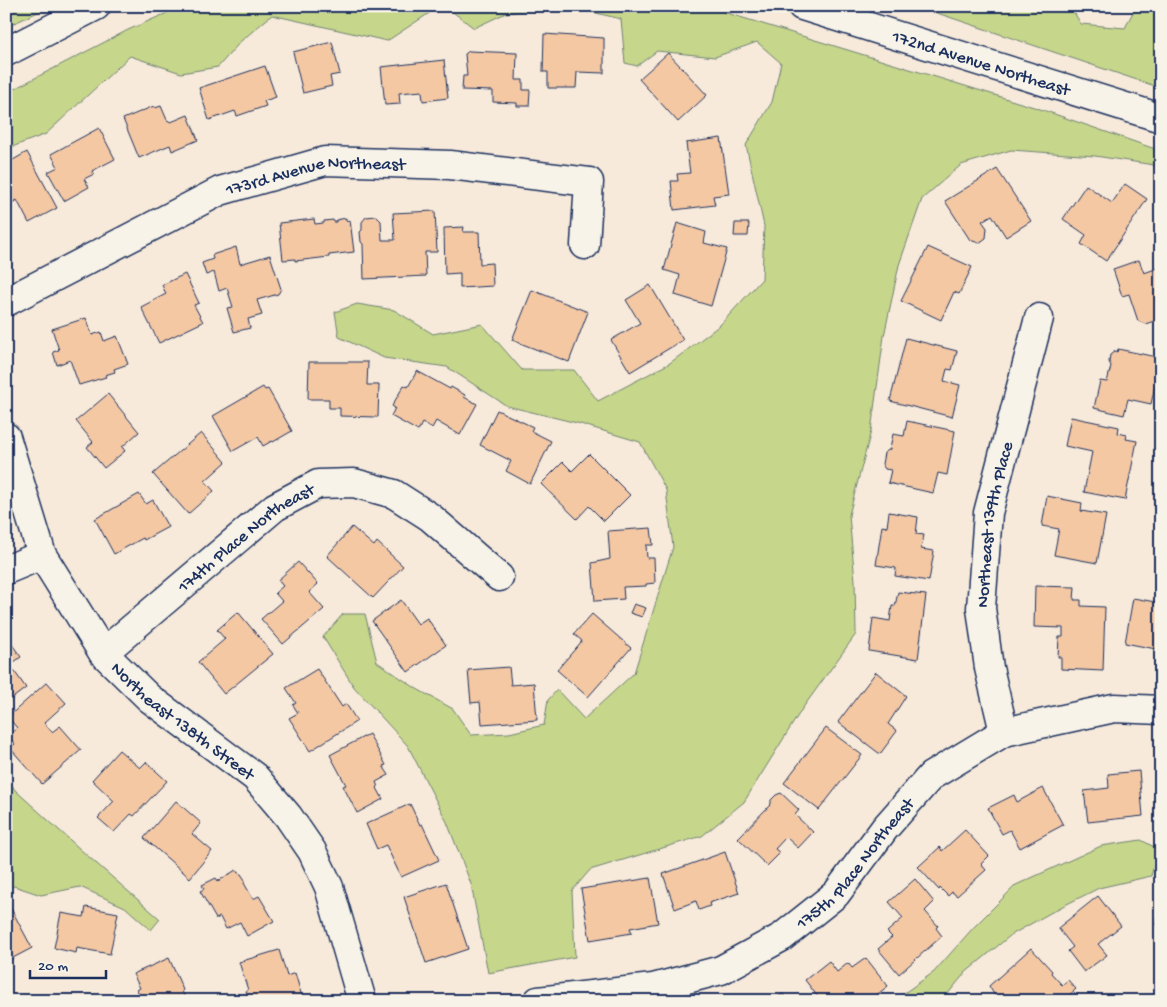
<svg xmlns="http://www.w3.org/2000/svg" width="1167" height="1007" viewBox="0 0 1167 1007" font-family="'Gochi Hand',sans-serif">
	<style>
		.green { fill: #c6d68a; stroke: #708274 }
		.building { fill: #f5c8a4; stroke: #1b2f5e }
		.lines { fill: none; stroke-linecap: round; stroke-linejoin: round }
		.minor-casing { stroke: #1b2f5e; stroke-width: 31 }
		.minor { stroke: #f7f3e8; stroke-width: 28 }
		.labels { text-anchor: middle; stroke-width: 5; stroke-linejoin: round; paint-order: stroke }
		.street-label { font-size: 18px; fill: #1b2f5e; stroke: #f7f3e8 }
	</style>
	<rect width="100%" height="100%" fill="#f7eada"/>
	<filter id="ink" filterUnits="userSpaceOnUse"><feTurbulence type="fractalNoise" baseFrequency=".02" numOctaves="2"/><feDisplacementMap in="SourceGraphic" scale="10" xChannelSelector="R" yChannelSelector="G"/><feConvolveMatrix kernelMatrix="1 2 1 2 8 2 1 2 1" color-interpolation-filters="sRGB"/></filter>
	<g filter="url(#ink)">
		<path class="green" d="M6,6H51L6,27Z
			M183,6H440L387,41L272,15L241,41L218,67L181,73L130,56L46,134L12,147L6,154V93L128,30Z
			M445,6H565L506,13L474,28Z
			M567,6H704L1037,108L1161,151V178L1154,165L1095,156L1011,150L961,165L922,199L899,265L884,336L871,431L849,515L855,581L856,634L802,709L744,802L702,836L590,870L572,891L575,957L488,973L471,884L447,822L408,746L354,687L323,637L343,614H365L377,662L417,689L453,709L471,735L509,733L544,725L548,700L557,690L584,719L634,673L673,547L666,490L640,442L577,423L507,406L447,367L384,358L339,337L335,312L357,304L394,310L433,334L482,324L522,370H574L598,401L670,363L720,325L762,279L764,226L746,145L772,102L781,63L757,42L715,57L657,51L637,66L625,63L621,19Z
			M926,6H1070L1081,24L1125,28L1136,6H1161V88L928,10Z
			M6,775L15,790L81,850L160,919L151,930L125,907L80,887L41,895L14,886L6,889Z
			M1141,840L1158,849L1151,876L1099,888L1059,908L1011,935L965,973L942,1001H893L934,972L973,928L1016,885L1101,846Z"/>
		<path class="building" d="M544,34L604,38V73L577,72L576,88H548V72H543Z
			M332,42L340,74L330,76L332,86L303,93L293,52Z
			M469,51L517,53L516,80H523V90H530L529,106H517V103L493,102V91L462,90L463,76H467L465,54Z
			M668,53L707,95L678,122L639,79Z
			M444,60L448,98L423,101L422,91L399,93L400,104L385,105L381,67Z
			M265,66L276,97L264,101L266,106L237,116L235,111L209,120L199,88Z
			M154,106L155,108L161,106L167,120L171,122L188,115L198,140L172,151L170,145L139,158L123,119Z
			M99,128L115,159L92,171L94,174L84,179L89,187L64,201L48,172L58,167L51,154Z
			M721,138L729,194L713,196L715,205L674,210L671,181H678L677,174L690,173L686,143Z
			M27,152L57,208L29,223L17,200L7,206L9,209L6,216V164Z
			M997,169L1031,221L1006,237L992,215L982,221L987,228L986,238L979,243L970,240L945,201Z
			M1125,184L1147,199L1106,261L1081,244L1086,235L1063,219L1086,185L1112,203Z
			M435,211L437,252H425L426,276L364,279L363,244L361,242L360,232L362,230V222L366,217L376,216L381,221L382,240H395L393,213Z
			M346,218V221L350,220L354,252L329,255V257L295,261V259L283,260L279,223L314,219L315,224L324,223V221L333,220L334,222H336V220Z
			M677,223L706,232L704,243L727,249L711,306L675,295L680,275L664,270Z
			M735,223H749L748,236H734Z
			M464,227L463,232H479L480,264L492,263L493,286L460,288V273L445,274L444,228Z
			M236,247L240,264L270,255L281,289L278,294L257,300L262,315L248,319L250,328L234,332L227,308L233,307L227,288L219,291L214,272L206,275L202,263L213,259L212,255Z
			M928,247L972,267L959,294L954,292L941,320L901,301Z
			M1139,260L1144,273L1161,267V319L1145,324L1138,321L1129,294L1122,296L1113,269Z
			M185,274L199,303L194,305L203,322L159,343L141,307L166,294L162,285Z
			M650,285L683,340L630,372L611,340L640,323L626,300Z
			M532,290L588,312L569,362L512,340Z
			M86,318L92,335L101,332L104,341L117,336L128,364L114,369L115,372L105,375L106,377L79,385L70,360L57,365L53,352L59,350L52,329Z
			M906,338L957,351L952,370L947,369L944,381L960,385L952,417L890,401Z
			M1118,349L1161,358L1151,404L1128,399L1124,415L1094,408L1100,381L1107,382L1111,366L1109,362L1110,355L1115,351L1117,352Z
			M309,362H368L367,385H379L378,417L340,416V408H329V399H308Z
			M417,371L450,389L451,387L465,395L464,397L477,404L460,435L436,421L432,428L422,423L418,431L391,416L395,408L392,406L404,385L408,387Z
			M263,387L265,390L268,389L292,431L273,442L272,441L263,446L258,437L233,451L213,416Z
			M108,394L139,432L122,447L125,451L104,468L87,447L93,442L76,421Z
			M497,410L533,427L531,431L551,441L530,484L506,471L511,461L480,445Z
			M1071,417L1119,427L1118,433L1127,435L1126,439L1137,441L1125,500L1084,492L1092,452L1065,446Z
			M907,421L955,431L947,475L938,473L933,493L888,483L891,470L885,469L882,464L884,453L890,449L893,434L904,436Z
			M201,433L226,462L205,481L214,491L188,514L153,474Z
			M589,454L630,495L604,521L589,506L577,519L541,484L563,462L572,471Z
			M139,494L146,504L153,500L168,527L144,540L143,538L114,554L95,519Z
			M1047,496L1082,503L1081,511L1106,515L1097,563L1054,555L1059,529L1042,526Z
			M889,512L918,517L916,534L924,535L921,549L934,551L929,581L895,576L896,568L876,565L882,526L887,527Z
			M352,527L374,546L377,542L403,566L373,598L327,556Z
			M651,528L653,545H646L647,558H654L655,583L646,584V586L623,587L624,599L595,601L592,563L610,559L608,531Z
			M298,562L318,584L309,592L324,609L283,644L261,619L282,601L275,593L283,586L278,580Z
			M1035,586L1075,587L1074,600H1081V606L1105,607L1103,671L1061,669V657H1058L1059,637H1063V628L1034,627Z
			M898,592L926,595L918,659L869,651L873,618L890,621L892,606H895Z
			M1133,598L1161,603V650L1125,643Z
			M401,600L418,624L427,618L446,645L408,672L372,621Z
			M634,604L646,608L642,617L630,613Z
			M238,612L273,654L224,694L198,662L225,639L217,630Z
			M592,614L631,648L588,697L557,670L582,641L574,634Z
			M6,636L21,657L10,665L26,688L6,703Z
			M509,667L511,685L534,683L537,720L482,724L480,702L471,703L468,670Z
			M317,669L342,707L346,704L357,721L310,751L289,718L298,713L293,705L296,703L286,688Z
			M876,672L906,696L888,724L897,731L880,754L838,722Z
			M47,682L66,703L44,723L52,732L60,726L81,750L42,784L10,748L15,744L8,736L17,728L8,717Z
			M826,728L862,755L819,810L784,783Z
			M369,734L386,765L383,766L389,775L376,782L378,787L377,788L383,799L357,813L343,786L346,785L330,755Z
			M119,750L140,768L146,762L167,781L134,816L131,814L114,832L98,818L114,801L92,780Z
			M1139,771L1143,816L1088,822L1084,791L1109,788L1108,774Z
			M1161,782V807L1157,806Z
			M1043,788L1063,825L1020,848L1010,830L1002,834L988,808L1014,795L1017,802Z
			M781,793L799,810L795,815L813,832L798,848L786,837L775,849L780,853L767,866L738,838L771,804V800L776,795Z
			M176,801L201,823L192,834L212,851L190,878L144,838Z
			M410,804L420,825L422,824L439,860L401,877L386,845L377,849L366,824Z
			M965,830L989,856L981,864L986,870L957,896L952,892L948,896L940,888L939,890L918,867L940,847L942,851Z
			M725,852L739,893L709,903L710,906L699,910L696,901L675,909L663,874Z
			M236,870L238,873L241,874L245,880L244,883L253,899L259,896L274,921L247,936L240,922L226,929L220,917L216,919L200,891L204,889L202,885L216,878L218,881Z
			M650,878L658,923L630,928L632,933L590,940L581,889Z
			M915,879L934,902L925,911L938,926L936,928L942,936L899,974L878,949L892,937L887,932L903,918L889,902Z
			M446,883L468,949L426,963L404,897Z
			M1098,896L1121,926L1098,944L1107,955L1084,972L1068,951L1073,947L1058,928Z
			M7,901L32,948L11,959L9,955L6,957Z
			M86,907L118,913L110,954L77,948L76,953L54,948L61,913L84,917Z
			M1161,912V926L1155,924Z
			M1031,948L1052,971L1051,973L1062,985L1068,980L1076,989L1067,997L1065,995L1058,1001H998L989,986Z
			M279,950L287,976L295,973L303,1000L249,1001L246,991L248,990L239,962Z
			M169,958L183,990L182,991L186,1000L143,1001L137,990L140,988L133,974Z
			M866,958L888,986L869,1001H821L805,980L829,961L837,972L848,963L852,968Z
			M783,994L787,1001H771Z"/>
		<g class="lines">
			<defs>
				<g id="minor">
					<path id="s1" d="M802,6L1161,118"/>
					<path d="M6,52L96,6"/>
					<path id="s2" d="M6,302L220,191L325,161L450,165L589,182L585,245"/>
					<path id="s3" d="M6,437L42,555L103,653L149,698L255,777L288,816L312,851L329,887L362,1001"/>
					<path d="M6,570L42,555"/>
					<path id="s4" d="M103,653L275,507L318,484L354,483L394,494L430,517L499,577"/>
					<path id="s5" d="M1004,732L989,668L981,608L988,513L1039,318"/>
					<path id="s6" d="M538,1001L653,988L721,970L782,937L836,894L885,828L931,776L1004,732L1114,708L1161,710"/>
				</g>
			</defs>
			<use href="#minor" class="minor-casing"/>
			<use href="#minor" class="minor"/>
		</g>
	</g>
	<g class="labels">
		<g class="street-label">
			<text dy="6" stroke="none"><textPath href="#s1" startOffset="188">172nd Avenue Northeast</textPath></text>
			<text dy="6" stroke="none"><textPath href="#s2" startOffset="339">173rd Avenue Northeast</textPath></text>
			<text dy="6" stroke="none"><textPath href="#s5" startOffset="211">Northeast 139th Place</textPath></text>
			<text dy="6" stroke="none"><textPath href="#s4" startOffset="184">174th Place Northeast</textPath></text>
			<text dy="6" stroke="none"><textPath href="#s3" startOffset="344">Northeast 138th Street</textPath></text>
			<text dy="6" stroke="none"><textPath href="#s6" startOffset="360">175th Place Northeast</textPath></text>
		</g>
	</g>
	<rect width="1167" height="1007" fill="none" stroke="#f7f3e8" stroke-width="25"/>
	<rect x="12" y="12" width="1142" height="982" fill="none" stroke="#1b2f5e" stroke-width="2" filter="url(#ink)"/>
	<path d="M30 970v8h76v-8" fill="none" stroke="#1b2f5e" stroke-width="2.5"/>
	<text x="38" y="970" font-size="15" fill="#1b2f5e" stroke="#f7f3e8" stroke-width="4" paint-order="stroke">20 m</text>
</svg>
